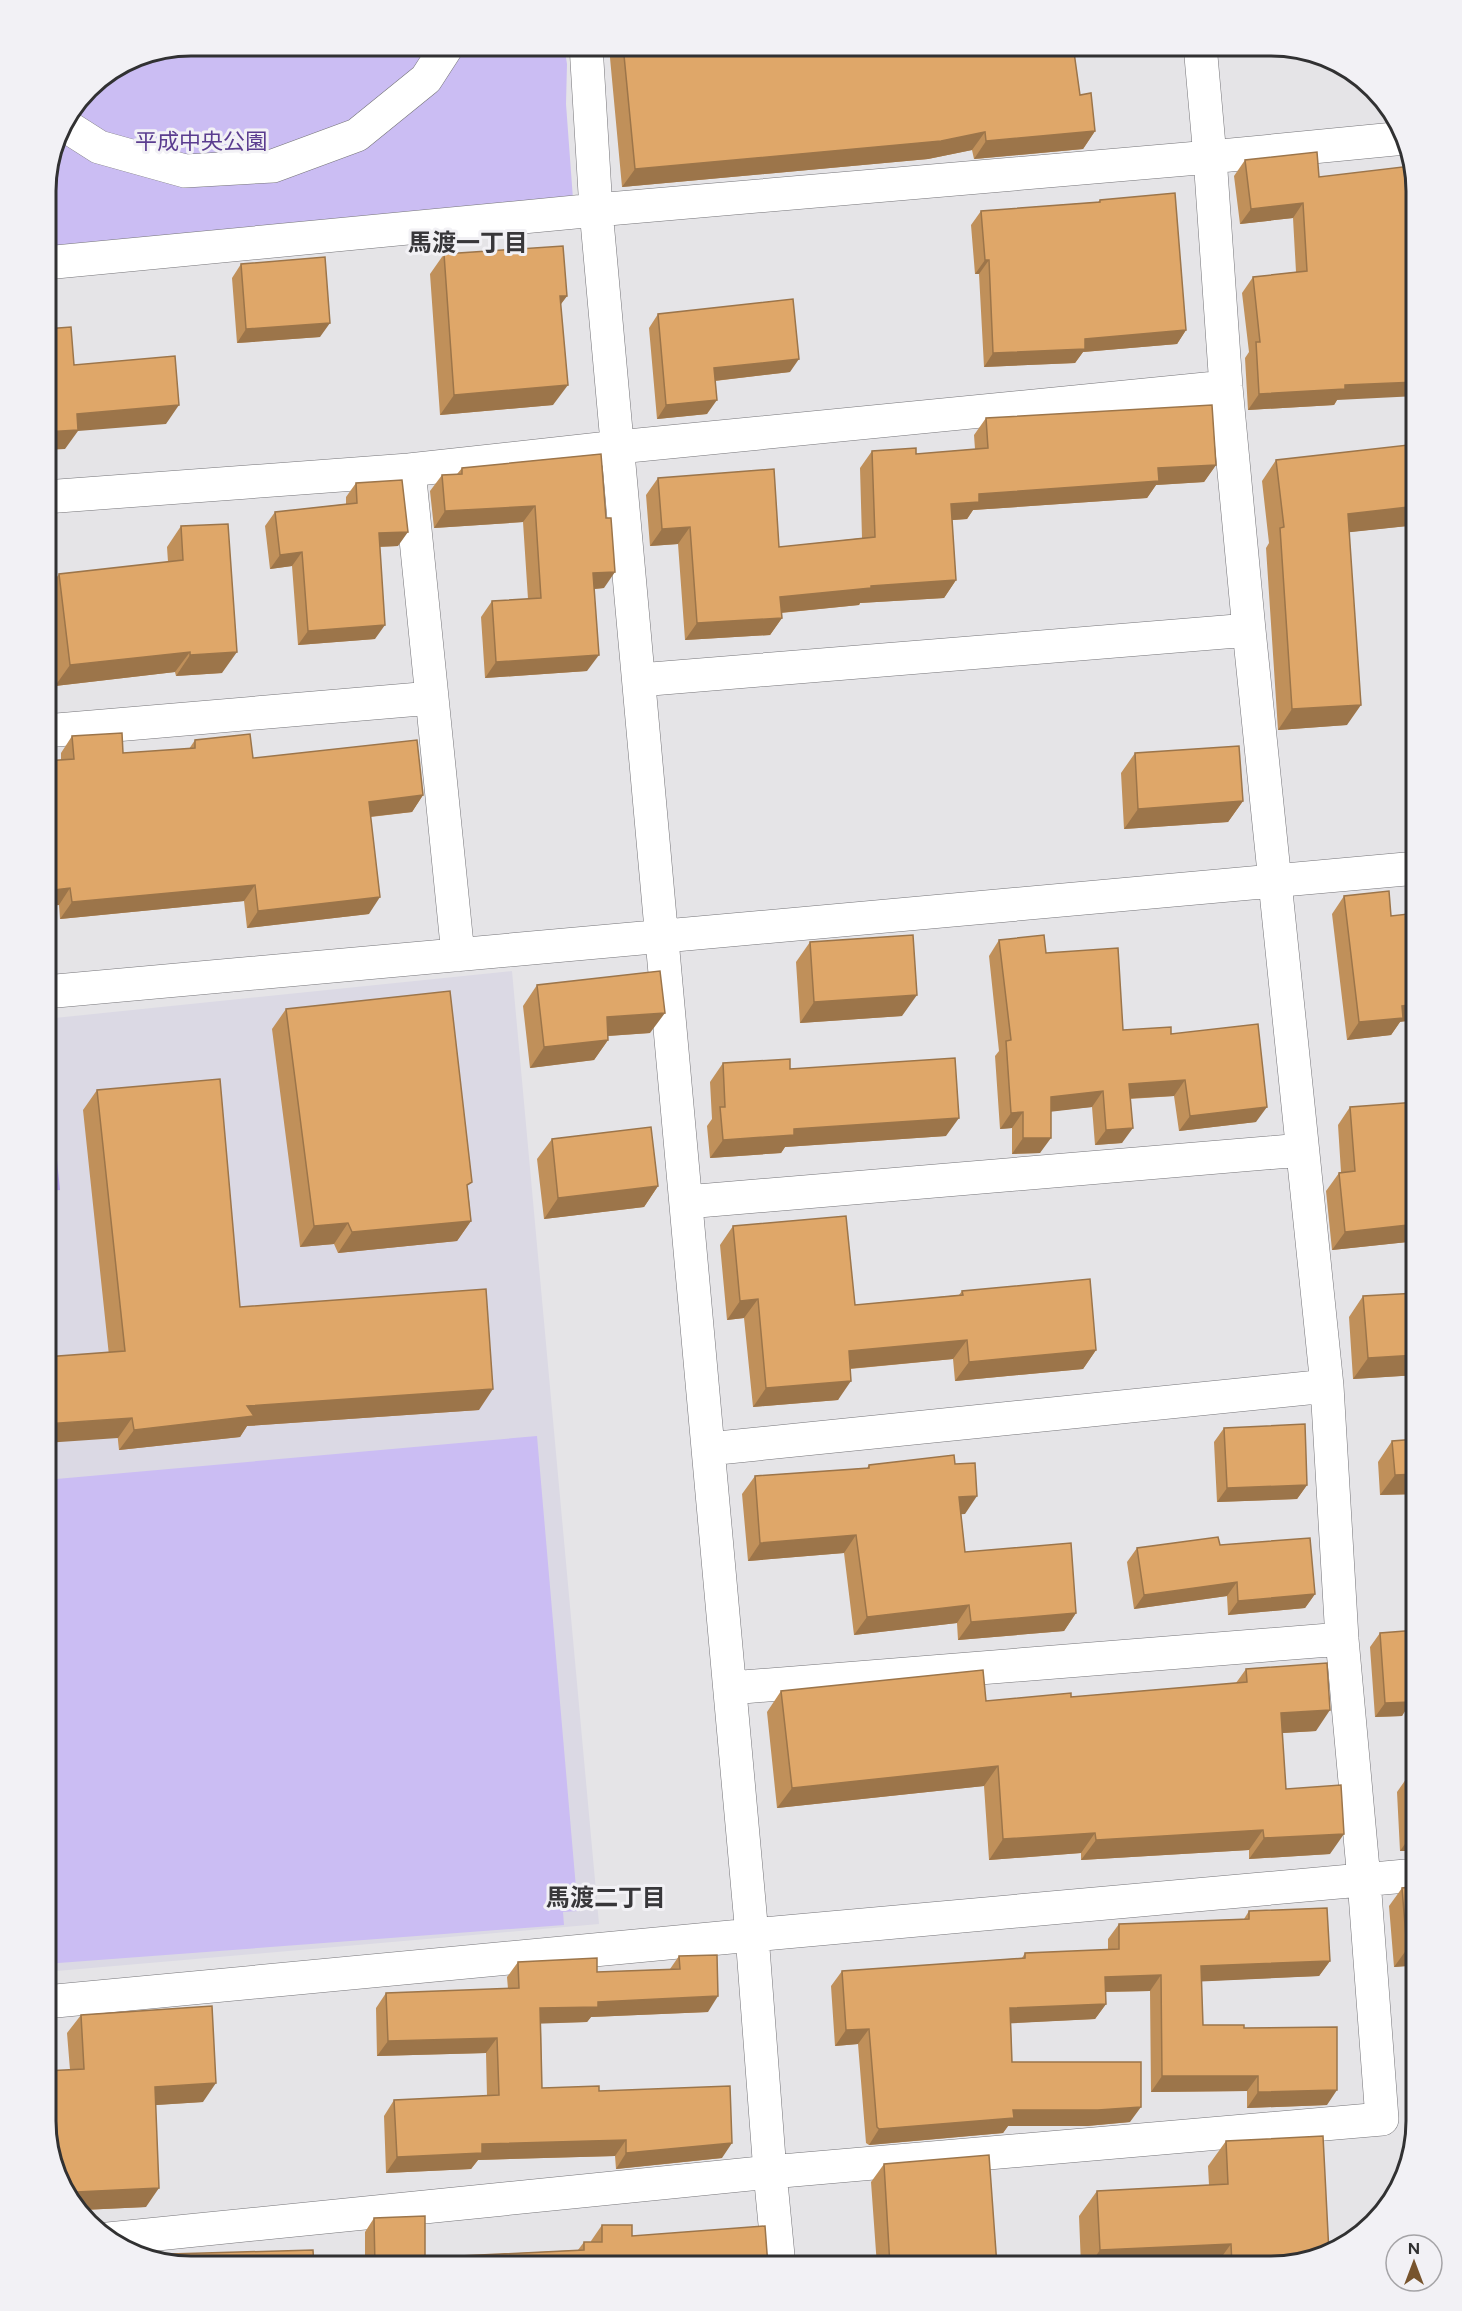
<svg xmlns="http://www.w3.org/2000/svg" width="1462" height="2311" viewBox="0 0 1462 2311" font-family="Figtree,'Noto Sans JP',sans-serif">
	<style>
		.built { fill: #dbd9e4 }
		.green { fill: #cbbdf3 }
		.water { fill: #b7a2ea }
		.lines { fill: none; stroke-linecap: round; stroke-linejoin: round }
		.street-casing { stroke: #757478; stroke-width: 34 }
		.street { stroke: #fff; stroke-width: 33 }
		.wall { fill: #c0905a }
		.shaded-wall { fill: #9c754a }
		.building { fill: #dfa769; stroke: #9c754a; stroke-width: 1.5 }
		.labels { text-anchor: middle; stroke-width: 6; stroke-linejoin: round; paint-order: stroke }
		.park-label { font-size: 22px; fill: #5a3c8f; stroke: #f2f1f5 }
		.neighbourhood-label { font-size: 24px; font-weight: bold; fill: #38373a; stroke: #f2f1f5 }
		.rim { fill: none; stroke: #313132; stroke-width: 3 }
	</style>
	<rect width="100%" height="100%" fill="#e5e4e7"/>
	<path class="built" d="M512,971L599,1924L45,1972V1019Z"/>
	<path class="green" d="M191,45H564L567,64L566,104L573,199L45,252V181L56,135L88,87L135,56Z
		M537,1436L578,1911L563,1912L564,1925L45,1964V1480Z"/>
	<path class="water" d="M45,1042L60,1190L45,1191Z"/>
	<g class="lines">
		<defs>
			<path id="street" d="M586,45L596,210L752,1935L770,2172L779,2266
				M63,124L99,147L185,171L273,166L357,135L426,79L448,45
				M45,263L596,210L1210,157L1405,138
				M409,470L458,955
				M45,497L409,470L618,447L1226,387
				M639,680L1249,630
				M45,731L432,698
				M45,992L1417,868
				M686,1202L1302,1150
				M708,1449L1327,1386
				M730,1688L1342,1639
				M45,2002L752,1935L1417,1875
				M108,2239L770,2172L1382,2119L1364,1880L1342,1639L1327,1386L1249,630L1226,387L1210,157L1200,45"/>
		</defs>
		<use href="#street" class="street-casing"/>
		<use href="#street" class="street"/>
	</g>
	<path class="wall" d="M611,45H1073L1080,95L1095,131L1083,149L974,159L972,150L928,159L622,187L609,47Z
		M1245,160L1319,177L1337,400L1334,405L1248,410L1245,358L1249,352L1242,293L1253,277L1296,272L1293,218L1240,224L1234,176Z
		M1100,200L1186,330L1177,344L1083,352L1075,363L984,367L979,274H975L971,225L981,211L1098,202Z
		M444,254L567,296L560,305L553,405L440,415L430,274Z
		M241,264L320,337L237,343L232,278Z
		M658,314L790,372L715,381L707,414L657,419L649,328Z
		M986,418L1216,465L1204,482L1156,485L1147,498L973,510L967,519L952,520L956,580L944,598L860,603L859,605L781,613L782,618L770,635L685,640L678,544L650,546L646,495L658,478L779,547L862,538L860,468L872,451L916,454L975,449L974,435Z
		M601,454L604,588L594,589L587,671L485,678L481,617L492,601L528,599L523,522L434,528L430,491L442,475L457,474L462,468Z
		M1276,460L1417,525L1349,532L1347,725L1278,730L1266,548L1269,543L1262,481Z
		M356,483L398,546L380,547L375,639L298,645L292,566L270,569L265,526L275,512L346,504V497Z
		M181,526L222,673L176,676L175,672L55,686L45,594L59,574L168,562L167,547Z
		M72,736L123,753L189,749L195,740L253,758L423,795L412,812L371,817L369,914L247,928L244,901L60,919L59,905L45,906V761L61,760V753Z
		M1135,753L1243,801L1228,822L1124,829L1121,773Z
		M1344,896L1391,916L1400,1022L1391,1035L1347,1040L1332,914Z
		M999,940L1046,953L1123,1030L1171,1034L1256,1122L1179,1131L1174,1096L1130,1099L1122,1143L1095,1145L1092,1107L1051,1111L1040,1153L1012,1154V1128L1000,1129L995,1056L999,1051L989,956Z
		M810,942L902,1016L800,1023L796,962Z
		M537,985L650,1033L608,1036V1040L594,1060L530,1068L523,1006Z
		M286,1009L468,1189L471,1221L457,1241L338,1253L334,1244L300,1247L272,1029Z
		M723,1063L790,1069L946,1136L785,1147L781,1153L710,1158L707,1126L712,1119L710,1082Z
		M97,1090L240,1307L479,1410L247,1426L240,1437L119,1450L83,1110Z
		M1350,1107L1417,1241L1332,1250L1326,1191L1339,1173L1341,1172L1338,1125Z
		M552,1139L658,1186L644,1207L544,1219L537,1159Z
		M733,1226L855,1305L959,1295L962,1291L1096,1350L1083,1369L955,1381L953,1359L850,1369L838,1400L753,1407L744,1318L727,1320L720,1245Z
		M1417,1293V1375L1353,1379L1349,1317L1363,1296Z
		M1224,1428L1307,1485L1297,1499L1217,1502L1214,1442Z
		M1392,1441L1417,1494L1380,1495L1378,1462Z
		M955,1464L965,1514H961L965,1552L1076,1613L1064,1631L958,1640L957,1623L854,1635L844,1553L748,1561L742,1494L755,1476L867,1468L869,1465Z
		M1220,1545L1315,1594L1305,1608L1228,1615L1227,1596L1134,1609L1127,1562L1137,1548Z
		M1380,1633L1417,1686L1412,1687L1402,1716L1375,1717L1370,1647Z
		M1246,1669L1316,1731L1282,1733L1286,1789L1330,1854L1249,1859V1850L1081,1860V1853L989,1860L984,1786L777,1808L767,1712L781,1691L986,1701L1071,1697L1236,1683Z
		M1411,1772L1417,1851H1400L1397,1792Z
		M1417,1886V2027L1411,2028L1407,1966L1394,1967L1389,1906L1402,1888Z
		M1249,1911L1330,1961L1319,1976L1201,1981L1203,2025L1244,2028L1327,2105L1247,2108V2091L1151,2092L1150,1991L1105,1992L1106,2004L1095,2019L1011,2023L1012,2062L1130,2122L1087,2126H1008L1003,2133L869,2145L866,2143L858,2044L835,2046L831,1986L842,1971L1022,1958L1025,1953L1108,1950V1939L1119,1924L1244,1919Z
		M679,1956L708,2012L591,2017L587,2022L541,2023L542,2088L599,2091L722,2158L616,2169L615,2156L478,2160L471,2169L386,2173L384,2116L394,2100L487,2096L486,2053L377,2056L376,2008L386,1993L508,1989L507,1977L518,1962L597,1972L670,1969Z
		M81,2015L203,2102L155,2105L146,2207L82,2210L60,2185L70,2070L67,2033Z
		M1226,2141L1271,2266H1081L1079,2216L1097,2191L1209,2185L1208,2166Z
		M884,2164L997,2266H877L871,2182Z
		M374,2218L425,2266H365V2232Z
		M602,2225L632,2236L768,2266H434L440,2257L578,2250L584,2242H591V2241Z
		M170,2254L181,2266L166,2260Z"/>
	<path class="shaded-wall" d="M1095,131L1083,149L974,159L986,141Z
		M985,132L972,150L928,159L622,187L635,169Z
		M1303,203L1293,218L1240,224L1251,209Z
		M985,260H989L979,274H975Z
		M560,296H567L552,316Z
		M330,323L320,337L237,343L246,329Z
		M1186,330L1177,344L1083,352L1075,363L984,367L993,353L1085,339Z
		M799,359L790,372L704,382L714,368Z
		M1417,382V396L1337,400L1334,405L1248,410L1259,394L1345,385Z
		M568,385L553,405L440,415L454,395Z
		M717,400L707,414L657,419L666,405Z
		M179,405L166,424L78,431L65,449L45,450V432L77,414Z
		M1216,465L1204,482L1156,485L1147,498L973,510L967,519L939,521L951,504L979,494L1158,468Z
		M535,506L523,522L434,528L445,511Z
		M1417,506V525L1333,534L1348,514Z
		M690,527L678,544L650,546L662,529Z
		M408,532L398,546L369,547L379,533Z
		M302,552L292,566L270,569L280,555Z
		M615,572L604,588L582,590L593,573Z
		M956,580L944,598L860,603L859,605L768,614L780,597L871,586Z
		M782,618L770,635L685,640L697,623Z
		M385,625L375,639L298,645L308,631Z
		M190,652L175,672L55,686L70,665Z
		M237,652L222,673L176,676L190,655Z
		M599,655L587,671L485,678L496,662Z
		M1361,705L1347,725L1278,730L1292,709Z
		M423,795L412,812L358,818L369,802Z
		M1243,801L1228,822L1124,829L1138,809Z
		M255,885L244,901L60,919L72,902Z
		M70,888L59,905L45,906V891Z
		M380,897L369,914L247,928L258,911Z
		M917,995L902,1016L800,1023L814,1002Z
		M1417,1004V1020L1400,1022L1391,1035L1347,1040L1359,1022L1402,1006Z
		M665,1013L650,1033L592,1037L607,1017Z
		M608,1040L594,1060L530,1068L544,1047Z
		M1185,1080L1174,1096L1118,1099L1129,1084Z
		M1103,1091L1092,1107L1040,1113L1051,1097Z
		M1267,1107L1256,1122L1179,1131L1190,1116Z
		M1023,1112L1012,1128L1000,1129L1011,1113Z
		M959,1118L946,1136L785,1147L781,1153L710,1158L723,1140L794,1129Z
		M1133,1128L1122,1143L1095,1145L1106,1130Z
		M1023,1138H1051L1040,1153L1012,1154Z
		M658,1186L644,1207L544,1219L558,1198Z
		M471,1221L457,1241L338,1253L352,1232Z
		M348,1223L334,1244L300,1247L314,1226Z
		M1417,1224V1241L1332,1250L1345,1232Z
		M758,1299L744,1318L727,1320L740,1301Z
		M967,1340L953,1359L835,1370L849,1351Z
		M1096,1350L1083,1369L955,1381L969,1362Z
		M1417,1355V1375L1353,1379L1368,1358Z
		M851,1381L838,1400L753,1407L766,1388Z
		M493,1389L479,1410L247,1426L240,1437L119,1450L134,1430L247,1406Z
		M132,1418L118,1438L45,1443V1424Z
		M1417,1474V1494L1380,1495L1395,1475Z
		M1307,1485L1297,1499L1217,1502L1227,1488Z
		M977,1496L965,1514L946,1515L959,1497Z
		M856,1535L844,1553L748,1561L760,1543Z
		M1237,1582L1227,1596L1134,1609L1144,1595Z
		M1315,1594L1305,1608L1228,1615L1238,1601Z
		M969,1605L957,1623L854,1635L867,1617Z
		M1076,1613L1064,1631L958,1640L971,1622Z
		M1417,1674V1686L1403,1689L1413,1675Z
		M1411,1702L1402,1716L1375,1717L1385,1703Z
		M1330,1710L1316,1731L1266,1734L1281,1713Z
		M998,1766L984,1786L777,1808L792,1788Z
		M1263,1830L1249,1850L1081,1860L1096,1840Z
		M1414,1831H1417V1851H1400Z
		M1095,1833L1081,1853L989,1860L1003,1839Z
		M1344,1834L1330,1854L1249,1859L1264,1838Z
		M1417,1948V1952L1407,1966L1394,1967L1407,1949Z
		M1330,1961L1319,1976L1190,1982L1201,1966Z
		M1161,1975L1150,1991L1094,1992L1105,1977Z
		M718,1996L708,2012L591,2017L587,2022L530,2024L540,2008L598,2002Z
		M1106,2004L1095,2019L999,2024L1010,2008Z
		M1417,2019V2027L1411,2028Z
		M869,2029L858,2044L835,2046L846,2030Z
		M497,2038L486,2053L377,2056L388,2041Z
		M1162,2076H1258L1247,2091L1151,2092Z
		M216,2083L203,2102L141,2106L155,2087Z
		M1337,2090L1327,2105L1247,2108L1258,2092Z
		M1141,2107L1130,2122L1087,2126H1008L1003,2133L869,2145L879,2129L1013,2110Z
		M626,2140L615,2156L478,2160L471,2169L386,2173L397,2157L482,2144Z
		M732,2143L722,2158L616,2169L626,2153Z
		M159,2188L146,2207L82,2210L72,2199L77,2192Z
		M1231,2244L1215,2266H1089L1100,2250Z"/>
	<path class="building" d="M623,45H1073L1080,95L1091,93L1095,131L986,141L985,132L941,141L635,169Z
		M1317,152L1319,177L1411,166L1417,191V382L1345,385V389L1259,394L1256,342H1260L1253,277L1307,271L1303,203L1251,209L1245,160Z
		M1175,193L1186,330L1085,339V349L993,353L989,260H985L981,211L1100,202V200Z
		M563,246L567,296H560L568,385L454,395L444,254Z
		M325,257L330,323L246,329L241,264Z
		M793,299L799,359L714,368L717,400L666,405L658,314Z
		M71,327L74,365L175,356L179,405L77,414L78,430L45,432V329Z
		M1212,405L1216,465L1158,468L1159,481L979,494V502L951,504L956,580L871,586V588L780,597L782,618L697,623L690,527L662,529L658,478L774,469L779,547L875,537L872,451L916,448V454L988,448L986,418Z
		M1417,444V506L1348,514L1361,705L1292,709L1280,528L1284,527L1276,460Z
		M601,454L606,518H611L615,572L593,573L599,655L496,662L492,601L541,598L535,506L445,511L442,475L462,474V468Z
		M402,480L408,532L379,533L385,625L308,631L302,552L280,555L275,512L357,503L356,483Z
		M228,524L237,652L190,655V652L70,665L59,574L183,560L181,526Z
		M122,733L123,753L195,748V740L250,734L253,758L417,740L423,795L369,802L380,897L258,911L255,885L72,902L70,888L45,891V761L74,759L72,736Z
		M1239,746L1243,801L1138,809L1135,753Z
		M1389,891L1391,916L1417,913V1004L1402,1006L1403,1018L1359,1022L1344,896Z
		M913,935L917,995L814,1002L810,942Z
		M1044,935L1046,953L1118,948L1123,1030L1171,1027V1034L1258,1024L1267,1107L1190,1116L1185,1080L1129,1084L1133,1128L1106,1130L1103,1091L1051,1097V1138H1023V1112L1011,1113L1006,1041L1011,1040L999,940Z
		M660,971L665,1013L607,1017L608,1040L544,1047L537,985Z
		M450,991L472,1182L467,1185L471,1221L352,1232L348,1223L314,1226L286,1009Z
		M955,1058L959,1118L794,1129V1135L723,1140L720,1107H725L723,1063L790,1059V1069Z
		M220,1079L240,1307L486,1289L493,1389L247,1406L254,1416L134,1430L132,1418L45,1424V1357L125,1351L97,1090Z
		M1417,1102V1224L1345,1232L1339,1173L1355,1171L1350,1107Z
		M651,1127L658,1186L558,1198L552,1139Z
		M846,1216L855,1305L963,1295L962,1291L1090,1279L1096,1350L969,1362L967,1340L849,1351L851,1381L766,1388L758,1299L740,1301L733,1226Z
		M1417,1293V1355L1368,1358L1363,1296Z
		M1305,1424L1307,1485L1227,1488L1224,1428Z
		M1417,1439V1474L1395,1475L1392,1441Z
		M954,1455L955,1464L975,1463L977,1496L959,1497L965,1552L1071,1543L1076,1613L971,1622L969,1605L867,1617L856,1535L760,1543L755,1476L869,1468V1465Z
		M1218,1537L1220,1545L1310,1538L1315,1594L1238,1601L1237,1582L1144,1595L1137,1548Z
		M1417,1630V1674L1413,1675L1411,1702L1385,1703L1380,1633Z
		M1327,1663L1330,1710L1281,1713L1286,1789L1341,1785L1344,1834L1264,1838L1263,1830L1096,1840L1095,1833L1003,1839L998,1766L792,1788L781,1691L983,1670L986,1701L1071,1693V1697L1247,1682L1246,1669Z
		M1417,1771V1831H1414L1411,1772Z
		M1417,1886V1948L1407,1949L1402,1888Z
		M1327,1908L1330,1961L1201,1966L1203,2025H1244V2028L1337,2027V2090L1258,2092V2076H1162L1161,1975L1105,1977L1106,2004L1010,2008L1012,2062H1141V2107L1098,2110H1013L1014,2118L879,2129L877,2127L869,2029L846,2030L842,1971L1025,1958V1953L1119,1949V1924L1249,1919V1911Z
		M717,1955L718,1996L598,2002V2007L540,2008L542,2088L599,2086V2091L730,2086L732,2143L626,2153V2140L482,2144V2153L397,2157L394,2100L499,2095L497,2038L388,2041L386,1993L519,1988L518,1962L597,1958V1972L680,1969L679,1956Z
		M212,2006L216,2083L155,2087L159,2188L77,2192L78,2205L60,2185L45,2120V2071L84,2069L81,2015Z
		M1323,2136L1329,2253L1271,2266H1232L1231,2244L1100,2250L1097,2191L1228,2184L1226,2141Z
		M989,2155L997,2266H890L884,2164Z
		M425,2216V2266H375L374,2218Z
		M602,2225H632V2236L765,2226L768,2266H440V2257L584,2250V2242H602Z
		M313,2250L314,2266H181L171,2262L170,2254Z"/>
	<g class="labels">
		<g class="park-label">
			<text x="201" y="149">平成中央公園</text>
		</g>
		<g class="neighbourhood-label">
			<text x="468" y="251">馬渡一丁目</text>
			<text x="606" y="1906">馬渡二丁目</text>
		</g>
	</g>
	<path d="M0 0H1462V2311H0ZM191 56H1271A135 135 0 0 1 1406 191V2121A135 135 0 0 1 1271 2256H191A135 135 0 0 1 56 2121V191A135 135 0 0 1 191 56Z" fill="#f2f1f5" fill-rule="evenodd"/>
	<path class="rim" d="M191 56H1271A135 135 0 0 1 1406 191V2121A135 135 0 0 1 1271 2256H191A135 135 0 0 1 56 2121V191A135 135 0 0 1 191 56Z"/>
	<g transform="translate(1414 2263)"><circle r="28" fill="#f2f1f5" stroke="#a5a4a7" stroke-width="1.5"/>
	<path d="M0-4.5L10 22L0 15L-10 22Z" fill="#77542d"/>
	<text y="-9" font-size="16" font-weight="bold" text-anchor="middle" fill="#313132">N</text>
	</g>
</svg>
